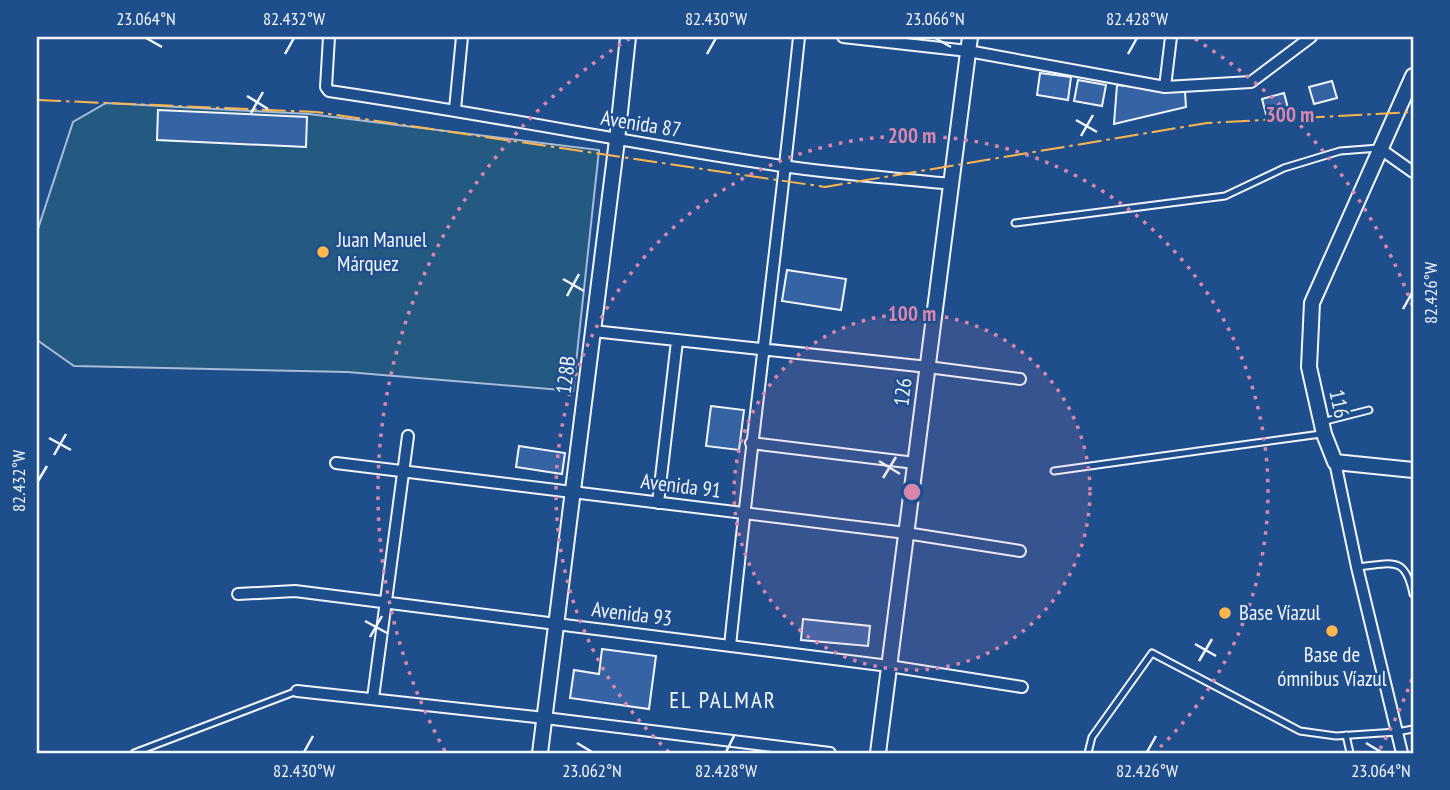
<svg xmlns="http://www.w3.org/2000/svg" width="1450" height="790" viewBox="0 0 1450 790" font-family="'PT Sans Narrow',sans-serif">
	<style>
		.green { fill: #245a82; stroke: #a8bbd7; stroke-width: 2 }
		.building { fill: #3563a3; stroke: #f2f6ff; stroke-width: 2 }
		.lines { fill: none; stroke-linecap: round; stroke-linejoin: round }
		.service-casing { stroke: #f2f6ff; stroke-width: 9 }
		.minor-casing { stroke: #f2f6ff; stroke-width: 14 }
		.tertiary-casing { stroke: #f2f6ff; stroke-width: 18 }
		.service { stroke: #1f4e8c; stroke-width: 5 }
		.minor { stroke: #1f4e8c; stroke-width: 10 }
		.tertiary { stroke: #1f4e8c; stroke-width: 14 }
		.power { stroke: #ffb74d; stroke-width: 2; stroke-dasharray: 24 5 3.5 5; stroke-linecap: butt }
		.ticks { fill: none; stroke: #f2f6ff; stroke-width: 2.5 }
		.ring { fill: none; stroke: #da87ad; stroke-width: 3.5; stroke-dasharray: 3.5 7 }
		.poi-dot { fill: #ffb74d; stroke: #1f4e8c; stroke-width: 2.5 }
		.labels { text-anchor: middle; stroke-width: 5; stroke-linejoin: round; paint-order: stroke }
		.street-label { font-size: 21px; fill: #f2f6ff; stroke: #1f4e8c }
		.poi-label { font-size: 21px; fill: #f2f6ff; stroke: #1f4e8c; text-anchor: start }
		.neighbourhood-label { font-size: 23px; letter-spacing: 2px; fill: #f2f6ff; stroke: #1f4e8c }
		.centre { fill: #da87ad; stroke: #1f4e8c; stroke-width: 3.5 }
		.ring-label { font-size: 21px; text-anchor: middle; font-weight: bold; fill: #da87ad; stroke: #1f4e8c; stroke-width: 5; stroke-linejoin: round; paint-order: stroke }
		.neatline { fill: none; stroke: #f2f6ff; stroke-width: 2.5 }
		.ticks-label { font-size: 18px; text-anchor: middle; fill: #f2f6ff }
	</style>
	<rect width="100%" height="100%" fill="#1f4e8c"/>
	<path class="green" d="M106,103L309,114L599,150L573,391L347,372L74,366L37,340V232L73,122Z"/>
	<path class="building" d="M1040,73L1071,77L1068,100L1037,95Z
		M1078,80L1106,85L1102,106L1074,101Z
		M1332,81L1337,98L1314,104L1309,87Z
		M1117,85L1185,92L1186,107L1114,124Z
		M1284,93L1288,108L1266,114L1262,99Z
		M158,110L307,117L306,147L157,140Z
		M787,270L846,279L841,310L782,301Z
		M711,406L744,410L739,450L706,446Z
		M519,446L565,453L562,474L516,467Z
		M803,619L870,626L868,646L801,640Z
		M602,649L656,656L649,709L570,698L574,670L599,674Z"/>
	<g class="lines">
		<defs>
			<path id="service" d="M1015,223L1225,196L1284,168L1340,151L1379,148
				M1322,422L1369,410
				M1054,471L1321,434
				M1357,567C1391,564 1405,554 1413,594
				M1346,735L1350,753
				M134,753L297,691
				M1088,753L1092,737L1152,653L1300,731L1336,736L1397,732L1413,729"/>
			<path id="minor" d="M329,37L326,87L329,91C481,113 630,143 782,166C838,174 895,178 951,184
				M843,37L968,51L1165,87L1251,82L1311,37
				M1165,87L1171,37
				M455,109L462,37
				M1379,148L1413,172
				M593,331L928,367L1020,379
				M751,443L915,463
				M1335,462L1357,567L1402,753
				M336,463L906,533L1020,551
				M658,503L677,341
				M238,594L295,591L889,666L1022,687
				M730,646C751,442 778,240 799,37
				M297,691L545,718L830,753
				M373,698L408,436"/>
			<path id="tertiary" d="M1413,76L1312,303L1309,367L1324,434L1335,462L1413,470
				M540,753L617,140L628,37
				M878,753L970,37"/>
		</defs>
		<use href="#service" class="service-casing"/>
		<use href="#minor" class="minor-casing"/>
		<use href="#tertiary" class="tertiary-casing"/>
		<use href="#service" class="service"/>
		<use href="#minor" class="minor"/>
		<use href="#tertiary" class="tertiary"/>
		<path class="power" d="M37,100L316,112L825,187L1207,123L1413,112"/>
	</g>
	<path class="ticks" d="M146,38L162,47M935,38L951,47M285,54L294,38M707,54L716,38M1128,54L1137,38M247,96L268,109M251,113L263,92M1076,120L1097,132M1081,136L1093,115M563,279L584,291M567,296L579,274M1403,309L1412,293M49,438L71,450M54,455L66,434M879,461L900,474M883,478L896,457M38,481L47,466M365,621L387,633M370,637L382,616M1195,644L1216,656M1199,661L1212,639M577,743L592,752M1366,743L1381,752M304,752L313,736M726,752L734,736M1147,752L1156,736"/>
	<circle cx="912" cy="492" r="178" fill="#da87ad" fill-opacity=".12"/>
	<g class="ring">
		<circle cx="912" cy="492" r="178"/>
		<path d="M669 752A356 356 0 1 1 1155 752"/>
		<path d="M1412 679A534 534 0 0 1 1379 751M445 751A534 534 0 0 1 629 39M1195 39A534 534 0 0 1 1412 305"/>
	</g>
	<g class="poi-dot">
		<circle cx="323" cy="252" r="7"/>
		<circle cx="1225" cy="613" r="7"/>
		<circle cx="1332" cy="631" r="7"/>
	</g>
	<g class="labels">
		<g class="street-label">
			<text transform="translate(641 124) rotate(9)" y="7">Avenida 87</text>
			<text transform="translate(566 375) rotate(-83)" y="7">128B</text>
			<text transform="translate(903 392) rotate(-83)" y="7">126</text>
			<text transform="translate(1339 404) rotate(78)" y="7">116</text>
			<text transform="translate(681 486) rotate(7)" y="7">Avenida 91</text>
			<text transform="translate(632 614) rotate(7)" y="7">Avenida 93</text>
		</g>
		<g class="poi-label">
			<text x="337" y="247">Juan Manuel<tspan x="337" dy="24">Márquez</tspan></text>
			<text x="1239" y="620">Base Víazul</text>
			<text x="1332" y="662" text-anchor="middle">Base de<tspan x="1332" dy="24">ómnibus Víazul</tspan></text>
		</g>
		<g class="neighbourhood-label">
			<text x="723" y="708">EL PALMAR</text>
		</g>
	</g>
	<circle cx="912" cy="492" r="10" class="centre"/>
	<g class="ring-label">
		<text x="1290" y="122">300 m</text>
		<text x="912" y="143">200 m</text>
		<text x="912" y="321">100 m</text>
	</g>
	<rect width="1450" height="790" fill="none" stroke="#1f4e8c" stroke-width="77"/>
	<rect x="38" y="38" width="1374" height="714" class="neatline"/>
	<g class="ticks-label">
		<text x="146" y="25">23.064°N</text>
		<text x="294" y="25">82.432°W</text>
		<text x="716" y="25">82.430°W</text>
		<text x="935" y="25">23.066°N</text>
		<text x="1137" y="25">82.428°W</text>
		<text transform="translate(1431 293) rotate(-90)" y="6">82.426°W</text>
		<text transform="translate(19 481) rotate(-90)" y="6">82.432°W</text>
		<text x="304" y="777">82.430°W</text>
		<text x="592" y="777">23.062°N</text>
		<text x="726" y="777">82.428°W</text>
		<text x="1147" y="777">82.426°W</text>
		<text x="1381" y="777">23.064°N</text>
	</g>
</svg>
